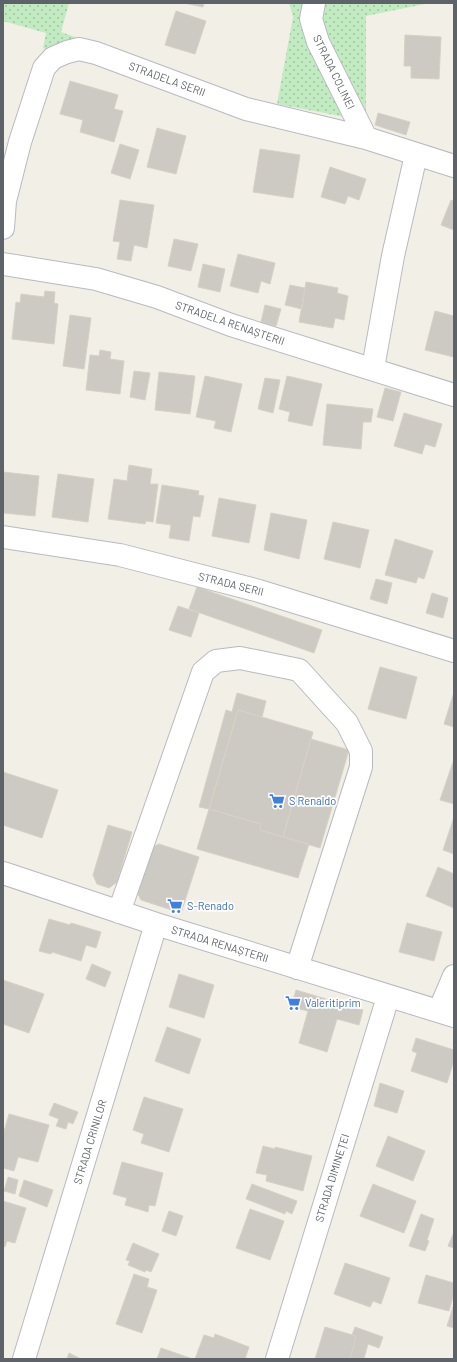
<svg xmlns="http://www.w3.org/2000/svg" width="457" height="1362" viewBox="0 0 457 1362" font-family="Barlow,sans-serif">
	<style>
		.grass { fill: url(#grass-dots) }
		.building { fill: #cdcac4; stroke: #d7d1c4 }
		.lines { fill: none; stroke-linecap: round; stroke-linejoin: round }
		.minor-casing { stroke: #b7babf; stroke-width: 24 }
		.minor { stroke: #fff; stroke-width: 22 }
		.labels { text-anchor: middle; stroke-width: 3.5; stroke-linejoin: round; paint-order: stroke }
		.street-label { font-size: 11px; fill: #5e6369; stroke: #fff }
		.shop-label { font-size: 11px; fill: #366cbe; stroke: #fff; text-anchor: start }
	</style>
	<defs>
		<pattern id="grass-dots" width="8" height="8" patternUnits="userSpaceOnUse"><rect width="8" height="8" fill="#c2ebc2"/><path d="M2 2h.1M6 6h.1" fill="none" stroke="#a1c2a2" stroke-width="1.8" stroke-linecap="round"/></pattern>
	</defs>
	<rect width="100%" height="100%" fill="#f2efe7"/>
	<path class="grass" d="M3,3H69L61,32L75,37L76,59L43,48L46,33L3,21Z
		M289,3H430L366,16V121L277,104L293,17Z"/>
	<path class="building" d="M184,3H204L203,7Z
		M176,11L206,21L195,54L165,45Z
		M405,35L441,37L439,79L411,78V66H404Z
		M70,81L118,95L114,109L123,111L114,142L80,132L83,120L60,114Z
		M378,113L410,122L406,135L375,125Z
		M157,128L186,136L176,174L147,167Z
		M120,144L139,150L130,179L111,173Z
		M260,149L300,155L293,198L253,192Z
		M330,167L366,179L359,200L348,196L345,204L321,197Z
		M120,200L154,205L147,248L134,245L131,261L117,259L120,242L113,241Z
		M451,200L454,201V230L441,225Z
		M174,239L198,244L191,271L168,266Z
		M238,254L275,263L270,284L261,281L258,293L230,286Z
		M203,264L225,269L220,292L198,287Z
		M306,282L338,288L337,293L348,296L344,320L335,318L333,328L299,322Z
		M290,285L305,288L302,309L285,305Z
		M45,291L55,292L54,303L58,304L54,344L12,339L16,302L20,303L21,294L44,297Z
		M265,305L281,309L276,326L261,322Z
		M435,311L454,316V357L425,350Z
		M70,315L91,318L84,369L63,366Z
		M100,350L111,352L110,359L124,361L120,394L86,390L90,355L99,356Z
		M134,371L150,373L145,400L130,397Z
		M159,372L195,376L190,414L155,410Z
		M205,376L242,384L231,432L214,428L216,421L196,417Z
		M287,376L322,384L312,426L288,421L290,412L279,409Z
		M265,378L280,380L273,413L258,409Z
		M385,388L401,392L393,421L377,417Z
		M327,404L373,409L371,422H363L361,449L323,445Z
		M404,413L442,424L435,447L425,444L422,454L394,446Z
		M129,465L152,469L150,484H158L153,522L146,521L145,524L108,519L114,479L127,481Z
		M3,472L39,476L35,516L3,513Z
		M58,474L94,479L88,522L52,517Z
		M162,485L199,491L198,495L204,496L200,517L193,516L189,541L169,538L171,525L156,523Z
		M219,498L256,505L249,543L212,536Z
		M271,513L307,520L299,559L264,550Z
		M333,522L369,530L360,568L324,559Z
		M395,539L433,551L424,579L418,577L416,583L385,575Z
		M376,579L392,583L387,604L370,599Z
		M197,587L322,630L314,653L189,609Z
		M432,593L448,598L443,618L426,613Z
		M178,606L199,613L191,637L169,630Z
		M380,667L417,677L406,719L368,709Z
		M454,692V727L444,724Z
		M237,693L266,701L262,717L238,710L209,809L199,807L226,710L232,712Z
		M238,710L313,732L283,837L260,830L261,824L209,809Z
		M311,739L349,750L320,848L283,837Z
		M454,759V804L440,800Z
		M3,772L58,790L42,838L3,825Z
		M209,809L261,824L260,830L309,844L298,878L197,849Z
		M454,817V854L443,850Z
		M108,825L132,832L117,882L109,888L97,884L93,875Z
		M159,844L199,857L181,913L141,900L137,892L151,848Z
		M438,867L454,874V908L426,896Z
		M49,919L70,925L71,923L101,932L96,948L86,945L81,961L52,952L51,954L39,951Z
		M407,923L442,932L434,961L399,952Z
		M92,964L111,972L105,987L86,979Z
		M179,974L214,985L204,1018L169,1007Z
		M3,980L44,994L29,1033L3,1024Z
		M296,990L363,1010L359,1025L337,1019L327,1052L299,1043L308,1011L291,1007Z
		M167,1027L201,1039L189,1074L155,1061Z
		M416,1038L454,1050V1060L447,1083L411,1071L417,1053L412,1051Z
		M380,1083L404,1091L397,1113L374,1106Z
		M144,1097L183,1109L169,1152L141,1143L144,1134L133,1130Z
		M54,1103L78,1112L73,1124L68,1122L66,1129L56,1126L59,1119L49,1115Z
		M9,1114L49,1125L38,1162L18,1157L14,1171L3,1168V1135Z
		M388,1136L425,1151L413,1181L376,1166Z
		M263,1146L275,1149V1147L312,1156L303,1191L266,1181L267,1175L256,1173Z
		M122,1162L163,1173L155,1206L149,1205L148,1212L125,1205L127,1198L113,1194Z
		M8,1177L18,1180L15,1194L4,1191Z
		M24,1180L53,1190L47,1207L19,1196Z
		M252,1184L297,1201L292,1214L286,1211L285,1214L246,1199Z
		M373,1184L416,1201L404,1233L360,1216Z
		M3,1201L26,1208L15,1243L7,1241L5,1247L3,1246Z
		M250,1209L284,1221L270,1260L236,1248Z
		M169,1211L183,1216L176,1236L162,1231Z
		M421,1214L434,1219L427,1240L429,1241L425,1251L409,1246Z
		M454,1232V1248L448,1246Z
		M133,1243L159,1254L151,1272L146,1270L145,1272L128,1265L130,1261L126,1260Z
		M345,1263L390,1278L381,1304L373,1301L370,1307L334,1294Z
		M134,1274L149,1279L147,1287L157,1290L142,1333L116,1324Z
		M426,1275L454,1283V1293L449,1311L418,1303Z
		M454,1304V1328L447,1326Z
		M325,1327L356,1336L350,1359H315Z
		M355,1327L383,1337L379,1348L368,1344L364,1358L350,1359L356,1336L352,1335Z
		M215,1334L249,1347L245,1359H195L204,1335L214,1338Z
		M161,1348L190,1358L189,1359H157Z
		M69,1353L81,1359H67Z"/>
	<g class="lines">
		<defs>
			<path id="minor" d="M314,3L311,19L318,42L366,138
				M3,228L5,201L20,142L44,68L53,58L67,52L79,49L96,53L246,109L366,138L454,166
				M3,264L96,279L157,297L231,325L454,395
				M373,368L393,256L416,155
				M3,537L120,555L259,591L454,651
				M3,873L156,924L454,1016
				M119,912L203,672L216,661L240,658L299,670L347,723L361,751V767L297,968
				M439,1011L454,976
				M24,1359L156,924
				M277,1359L388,997"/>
		</defs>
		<use href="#minor" class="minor-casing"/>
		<use href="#minor" class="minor"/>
	</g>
	<defs>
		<symbol id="supermarket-bare" viewBox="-9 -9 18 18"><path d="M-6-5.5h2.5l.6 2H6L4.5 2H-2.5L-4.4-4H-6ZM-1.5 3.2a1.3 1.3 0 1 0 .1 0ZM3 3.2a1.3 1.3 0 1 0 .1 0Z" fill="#3f7fe0" stroke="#fff" stroke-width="2.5" paint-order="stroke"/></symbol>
	</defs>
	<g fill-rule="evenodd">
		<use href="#supermarket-bare" x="266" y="790" width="22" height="22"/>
		<use href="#supermarket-bare" x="164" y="895" width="22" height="22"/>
		<use href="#supermarket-bare" x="282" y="992" width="22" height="22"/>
	</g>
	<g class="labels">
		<g class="street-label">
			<text transform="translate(334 72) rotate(64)" y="4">STRADA COLINEI</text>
			<text transform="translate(167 79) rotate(20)" y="4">STRADELA SERII</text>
			<text transform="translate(230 323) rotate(19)" y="4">STRADELA RENAȘTERII</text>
			<text transform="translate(231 584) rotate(14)" y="4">STRADA SERII</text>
			<text transform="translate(220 944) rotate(17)" y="4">STRADA RENAȘTERII</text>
			<text transform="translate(90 1142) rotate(-73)" y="4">STRADA CRINILOR</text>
			<text transform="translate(332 1178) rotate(-73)" y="4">STRADA DIMINEȚEI</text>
		</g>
		<g class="shop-label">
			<text x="289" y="805">S Renaldo</text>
			<text x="187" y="910">S-Renado</text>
			<text x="305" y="1007">Valeritiprim</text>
		</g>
	</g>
	<rect width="457" height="1362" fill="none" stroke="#5e6369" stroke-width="8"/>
</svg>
